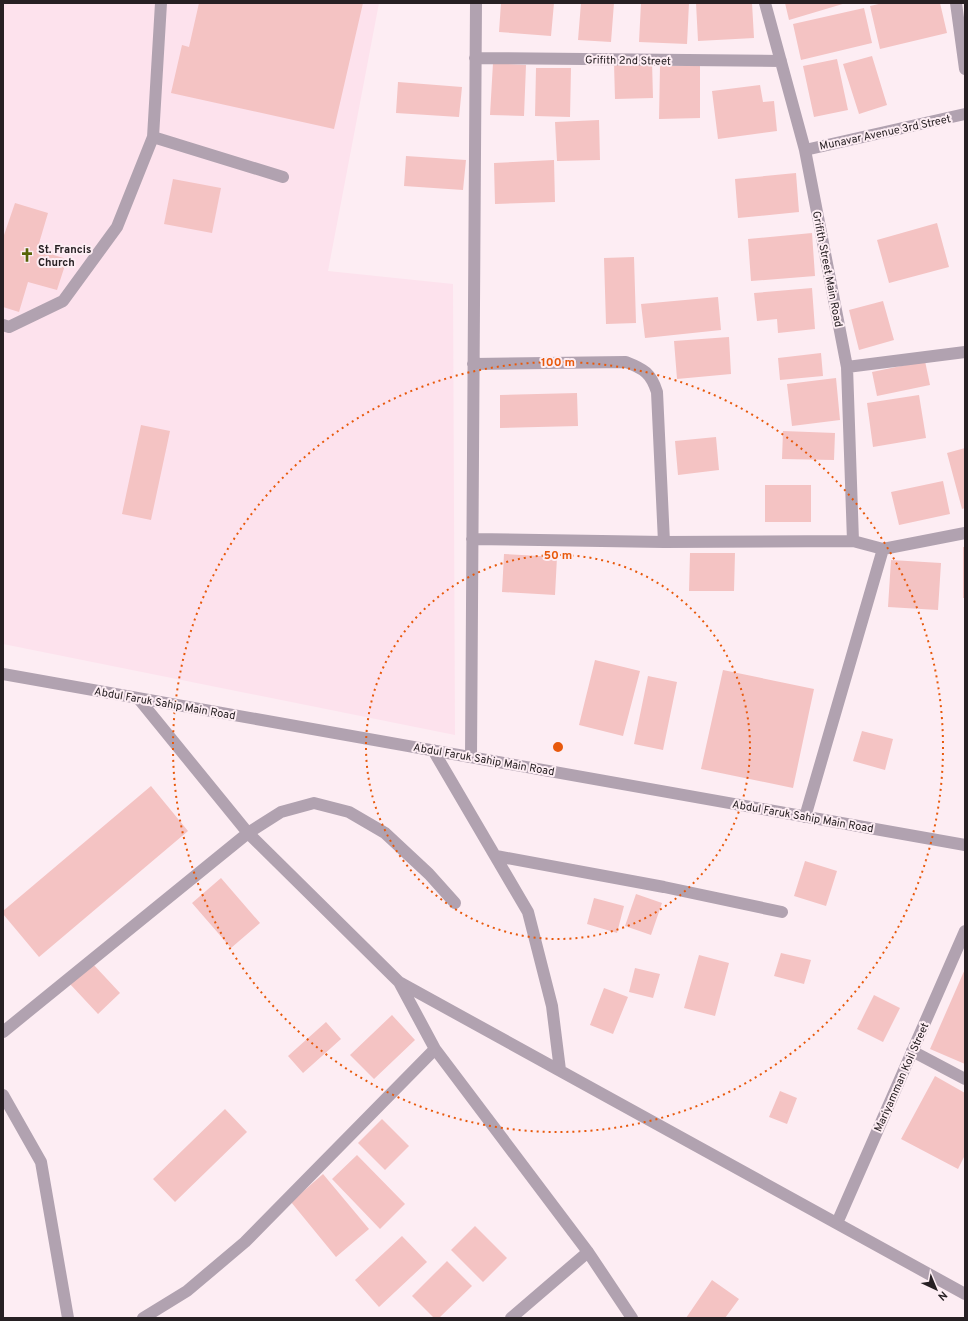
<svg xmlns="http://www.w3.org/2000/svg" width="968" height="1321" viewBox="0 0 968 1321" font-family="Overpass,sans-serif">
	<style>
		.built { fill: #fde2ed }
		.building { fill: #f4c3c3 }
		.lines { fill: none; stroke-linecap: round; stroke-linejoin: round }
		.minor { stroke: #b1a2b0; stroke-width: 12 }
		.ring { fill: none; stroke: #e8590c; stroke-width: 2; stroke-dasharray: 2 4 }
		.labels { text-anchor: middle; stroke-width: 4; stroke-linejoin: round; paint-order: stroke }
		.street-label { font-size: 11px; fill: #272023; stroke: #fdedf3 }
		.poi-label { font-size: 11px; font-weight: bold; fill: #272023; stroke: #fdedf3; text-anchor: start }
		.centre { fill: #e8590c; stroke: #fdedf3; stroke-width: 2 }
		.ring-label { font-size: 12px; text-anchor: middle; font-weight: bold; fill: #e8590c; stroke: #fdedf3; stroke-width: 4; stroke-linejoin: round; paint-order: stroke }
	</style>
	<rect width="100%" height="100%" fill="#fdedf3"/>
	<path class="built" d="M3,3H379L328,271L453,284L455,735L3,644Z"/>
	<path class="building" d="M199,3H363L334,129L171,93L182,45L189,47Z
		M501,3H554L551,36L499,32Z
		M581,3H614L611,42L578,40Z
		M641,3H689L687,44L639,42Z
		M696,3H752L754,38L698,41Z
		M785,3H846L789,20Z
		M883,3H940L947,33L880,49L870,6Z
		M864,8L872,43L801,60L793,24Z
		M872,56L887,105L859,114L843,64Z
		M837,59L848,110L814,117L803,66Z
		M652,61L653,98L615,99L614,63Z
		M493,63L526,65L524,116L490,115Z
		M660,66H700V118L659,119Z
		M536,68H571L570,117L535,116Z
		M398,82L462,87L459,117L396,113Z
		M760,85L763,102L774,101L777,131L718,139L712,91Z
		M599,120L600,160L557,161L555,122Z
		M406,156L466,160L463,190L404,186Z
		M554,160L555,202L495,204L494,163Z
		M796,173L799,212L738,218L735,179Z
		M173,179L221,188L212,233L164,224Z
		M15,203L48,213L37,250L67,259L57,290L28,282L19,312L3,307V238Z
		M937,223L949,267L889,283L877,240Z
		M812,233L815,276L751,281L748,239Z
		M634,257L636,323L606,324L604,258Z
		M812,288L815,329L778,333L777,319L757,321L754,293Z
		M718,297L721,330L645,338L641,304Z
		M883,301L894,340L859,350L849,310Z
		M729,337L731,374L677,379L674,341Z
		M821,353L823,376L780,380L778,358Z
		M925,361L930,385L877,396L872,372Z
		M836,378L840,420L792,426L787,384Z
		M577,393L578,426L500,428V395Z
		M919,395L926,438L873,447L867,403Z
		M141,425L170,431L151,520L122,514Z
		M783,431L835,433L834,460L782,459Z
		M716,437L719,470L678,475L675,441Z
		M965,448V508L962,509L947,453Z
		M943,481L950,514L899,525L891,492Z
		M765,485H811V522H765Z
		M963,547H965V598H963Z
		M690,553H735L734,591H689Z
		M504,554L557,557L555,595L502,592Z
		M891,560L941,563L938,610L888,607Z
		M595,660L640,671L623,736L579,725Z
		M723,670L814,689L793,788L701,769Z
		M648,676L677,682L663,750L634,744Z
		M862,731L893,739L885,770L853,761Z
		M151,786L188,831L39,957L3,914V911Z
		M805,861L837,871L826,906L794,896Z
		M221,878L260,923L231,948L192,903Z
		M636,894L662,903L651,935L625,926Z
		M594,898L624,906L617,933L587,924Z
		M781,953L811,960L804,984L774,976Z
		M699,955L729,963L715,1016L684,1008Z
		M92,963L120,993L98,1014L70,984Z
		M635,968L660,974L653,998L629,992Z
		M965,969V1064L930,1049Z
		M604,988L628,997L613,1034L590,1025Z
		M874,995L900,1008L883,1042L857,1029Z
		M392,1015L415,1040L374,1079L350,1055Z
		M326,1022L341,1039L303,1073L288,1056Z
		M935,1076L965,1093V1155L958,1169L901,1139Z
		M780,1091L797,1098L787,1124L769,1117Z
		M225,1109L247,1132L175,1202L153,1179Z
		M382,1119L409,1146L385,1170L358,1143Z
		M357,1155L405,1204L380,1229L332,1179Z
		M323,1174L369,1229L336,1257L291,1202Z
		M475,1226L507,1258L483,1282L451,1250Z
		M402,1236L427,1262L379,1307L355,1280Z
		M447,1261L472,1286L439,1318H434L412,1296Z
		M712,1280L739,1299L725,1318H686Z"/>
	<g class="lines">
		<path class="minor" d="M765,3L805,150L847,367L853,541
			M956,3L965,69
			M475,58L781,61
			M153,137L283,177
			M805,150L965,114
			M3,325L9,327L63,301L117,227L153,137L161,3
			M473,364L626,362C644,369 651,373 657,392L664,542
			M847,367L965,352
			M472,539L664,542L853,541L883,549L965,533
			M3,674L965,845
			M138,698L248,833L399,982L435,1049L588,1252L632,1318
			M433,750L528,912L552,1006L560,1070
			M471,757L476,3
			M805,817L883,549
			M496,856L664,887L782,912
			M399,982L965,1294
			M3,1032L248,833L281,812L314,803L349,812L385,833L429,874L455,903
			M912,1051L965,1079
			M3,1095L41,1162L68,1318
			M837,1223L965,931
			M143,1318L187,1291L245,1242L435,1049
			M511,1318L588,1252"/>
	</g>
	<g class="ring">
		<circle cx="558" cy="747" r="192"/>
		<circle cx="558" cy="747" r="385"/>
	</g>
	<defs>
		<symbol id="church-bare" viewBox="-9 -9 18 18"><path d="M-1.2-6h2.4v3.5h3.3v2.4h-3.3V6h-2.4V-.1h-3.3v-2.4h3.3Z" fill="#566408" stroke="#fdedf3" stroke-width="2.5" paint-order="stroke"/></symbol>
	</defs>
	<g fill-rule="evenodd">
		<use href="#church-bare" x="17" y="245" width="20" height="20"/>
	</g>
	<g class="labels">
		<g class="street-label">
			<text transform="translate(628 60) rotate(1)" y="4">Grifith 2nd Street</text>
			<text transform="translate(885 132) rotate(-12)" y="4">Munavar Avenue 3rd Street</text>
			<text transform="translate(828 269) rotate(79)" y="4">Grifith Street Main Road</text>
			<text transform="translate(165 703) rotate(10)" y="4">Abdul Faruk Sahip Main Road</text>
			<text transform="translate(484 759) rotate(10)" y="4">Abdul Faruk Sahip Main Road</text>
			<text transform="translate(803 816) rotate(10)" y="4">Abdul Faruk Sahip Main Road</text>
			<text transform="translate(901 1077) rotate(-66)" y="4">Mariyamman Koil Street</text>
		</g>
		<g class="poi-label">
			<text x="38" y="253">St. Francis<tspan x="38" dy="13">Church</tspan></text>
		</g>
	</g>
	<circle cx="558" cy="747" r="6" class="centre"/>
	<g class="ring-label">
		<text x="558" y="366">100 m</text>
		<text x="558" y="559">50 m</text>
	</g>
	<rect width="968" height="1321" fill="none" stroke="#272023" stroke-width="8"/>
	<g transform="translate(936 1289) rotate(136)" stroke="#fdedf3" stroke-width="3" paint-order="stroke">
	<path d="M0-3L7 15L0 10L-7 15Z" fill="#272023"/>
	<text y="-6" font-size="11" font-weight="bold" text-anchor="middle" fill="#272023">N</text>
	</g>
</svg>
